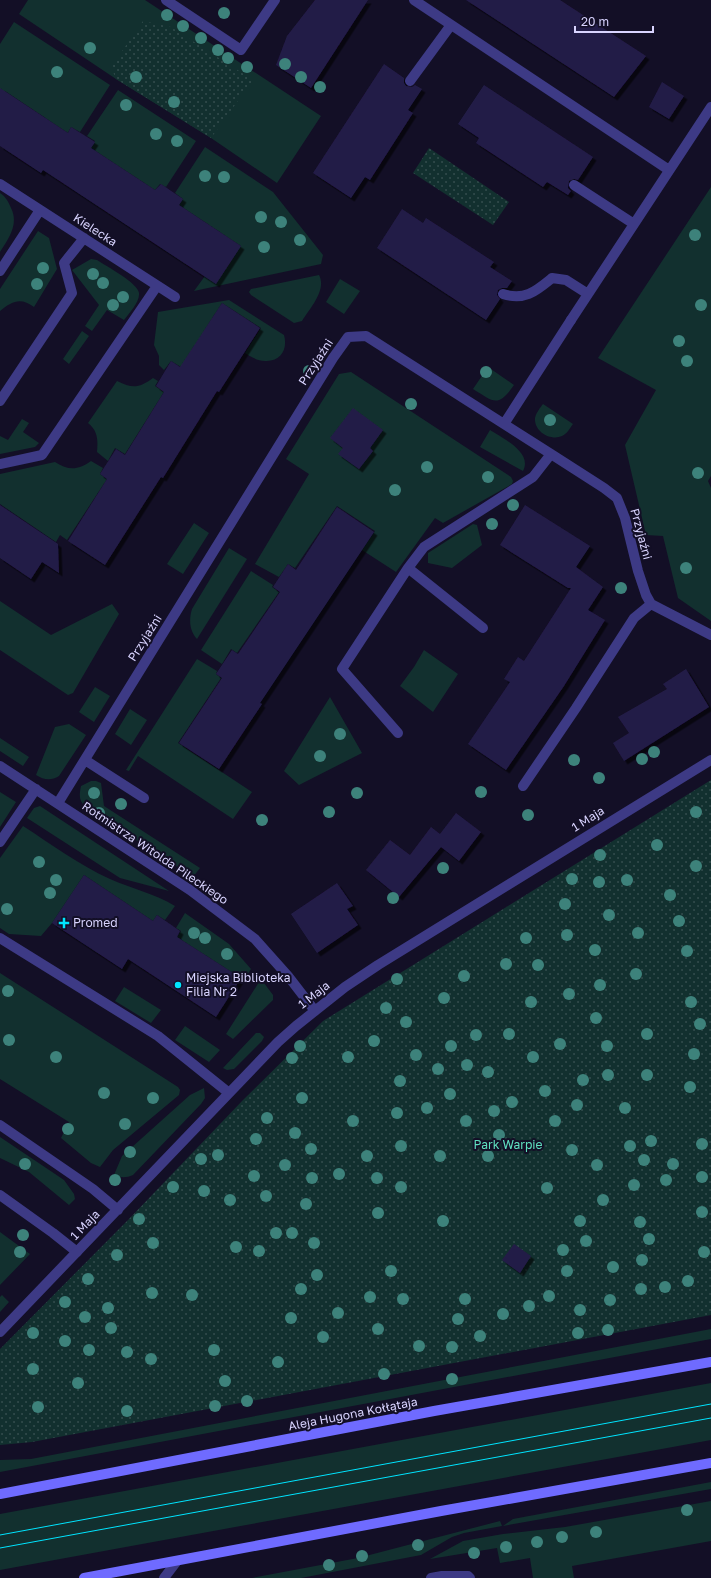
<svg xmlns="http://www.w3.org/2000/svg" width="711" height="1578" viewBox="0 0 711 1578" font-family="'Golos Text',sans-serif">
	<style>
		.grass { fill: #12302f }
		.park { fill: url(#park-dots) }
		.building { fill: #241b47; filter: url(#shadow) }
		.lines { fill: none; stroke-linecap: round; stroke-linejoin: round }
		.service { stroke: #3d3a85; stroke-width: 10 }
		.minor { stroke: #3d3a85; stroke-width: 10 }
		.secondary { stroke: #6f6bff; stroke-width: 10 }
		.tram { stroke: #00e5ff; stroke-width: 1 }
		.tree { fill: #3d827b }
		.poi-dot { fill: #00e5ff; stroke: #130f26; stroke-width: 1.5 }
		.labels { text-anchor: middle; stroke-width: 4; stroke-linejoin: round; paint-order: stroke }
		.street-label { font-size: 12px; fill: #d9d4ff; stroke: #130f26 }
		.poi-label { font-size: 12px; fill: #d9d4ff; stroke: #130f26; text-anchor: start }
		.park-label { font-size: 12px; fill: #5fe0c0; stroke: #130f26 }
	</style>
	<defs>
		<pattern id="park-dots" width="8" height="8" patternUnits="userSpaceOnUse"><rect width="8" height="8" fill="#12302f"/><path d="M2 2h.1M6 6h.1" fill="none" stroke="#344d4e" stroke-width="1.8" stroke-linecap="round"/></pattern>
		<filter id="shadow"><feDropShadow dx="3.5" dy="3.5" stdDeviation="0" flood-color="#0009"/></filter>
	</defs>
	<rect width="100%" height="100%" fill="#130f26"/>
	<path class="grass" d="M28,0H145L321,116L277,183L211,138L116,79L19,14Z
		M14,22L110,85L80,132L71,127L68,133L5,91L0,99V44Z
		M118,90L196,141L166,187L160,184L155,190L91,148L95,141L87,136Z
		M205,147L273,192L323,255L321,264L194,291L205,276L241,246L179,205L183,199L175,193Z
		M711,187V476L708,481L711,488V621L678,598L663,536L646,535L625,445L656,390L598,358Z
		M0,193C6,197 8,201 11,208C19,224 9,238 0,252Z
		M38,231L49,238L57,269L34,307C21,297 12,301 0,311V289Z
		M91,259L97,260C106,266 138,283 139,293C140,302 129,313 124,320L107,310L92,331L85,326L99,305L72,270Z
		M319,275C327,290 310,308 302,321L294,323L251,295L249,292L251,289Z
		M340,279L360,291L344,314L326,302Z
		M229,300L284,335C288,349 281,362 265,361C258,361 251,357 245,353L261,328L222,303L181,367L171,361L164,370L159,365V356L154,345L158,312Z
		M82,331L89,336L69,364L63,359Z
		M488,367L514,385C498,408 494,402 473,389Z
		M351,372L511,477L513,481L512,484L443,523L435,518L396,572L362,550L375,531L337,506L295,568L288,564L279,577L255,564L309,474L286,459L339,374Z
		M153,378L158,381L155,386L164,392L125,454L115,448L108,461L97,452C98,440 98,431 88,423L117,381C133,389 139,388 153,378Z
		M543,404L573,424C570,428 567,434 562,436C551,441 534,432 535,418C536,413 540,408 543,404Z
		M22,419L29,423L23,432L39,443L35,447L0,454V436L8,440Z
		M490,430C502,438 533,452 523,471L480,447Z
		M91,461L103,468L100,474L107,479L67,540L60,535L56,542L0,504V474L55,462C69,471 78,470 91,461Z
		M194,523L209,533L183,574L167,564Z
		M473,524L477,525L482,545L452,568L428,563V553Z
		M229,548L247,559L197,639C189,630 189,619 192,609Z
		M251,571L273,585L272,587L279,592L237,653L231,649L222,664L201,650Z
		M0,601L51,635L112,604L119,614L73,693L68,695L0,650Z
		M424,650L458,674L433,712L400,686L414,667Z
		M197,659L217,671L216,674L221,678L178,743L252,792L233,819L138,756L129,771L126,770Z
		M95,687L110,696L94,722L79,712Z
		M330,697L362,753L299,785L284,771Z
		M130,709L147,720L131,745L115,734Z
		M69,724L86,735L59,776C51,781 44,780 36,775L55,727Z
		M0,738L29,757L23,766L0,751Z
		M91,781H96L101,783L104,806L200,868L193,877L85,807C79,800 79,796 81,786Z
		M0,792L16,802L0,827Z
		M40,806L169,891L120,878L27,818L34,808Z
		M23,826C51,844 79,865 110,879C132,889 154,893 175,906L165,920L157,915L153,921L84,875L52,923L41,936L9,934L0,928V858Z
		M185,913L229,944L251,969L244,980L177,937L181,931L176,928Z
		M0,973L178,1087L180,1090L179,1095L113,1150L100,1167L91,1163L61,1138L69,1122L0,1079Z
		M261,979L273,995V1000L233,1039L226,1034Z
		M124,987L161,1010L151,1023L115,1001Z
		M185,1026L220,1050L209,1062L175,1040Z
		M256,1033H260L264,1037L262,1041L234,1069L227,1070L223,1068Z
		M204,1088L205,1098L201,1104L133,1175C126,1178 121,1178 114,1175L122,1156L190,1095Z
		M0,1137L64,1180L74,1194L75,1199L69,1205L29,1172L0,1158Z
		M0,1232L30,1254L0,1285Z
		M2,1295L9,1302L0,1312V1297Z
		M711,1329V1339L0,1472V1460L31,1459Z
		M711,1383V1440L0,1570V1514Z
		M711,1482V1489L503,1526L513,1519Z
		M711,1501V1541L572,1566L574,1578H533L530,1558L500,1563L497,1548L430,1559L463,1541L503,1534L565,1527Z
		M500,1521L502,1526L464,1533L452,1537L421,1555L301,1578H252L358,1558Z"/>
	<path class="park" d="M143,21L171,27L253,80L211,138L116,79L111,67Z
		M429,148L509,202L493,225L413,173Z
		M711,780V1315L32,1442L0,1445V1349L129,1219L243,1100L323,1021Z"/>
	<path class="building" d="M315,0H368L311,88L276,65L287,36Z
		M466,0H560L646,56L614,97Z
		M384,64L404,78V83L406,86L412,87L415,85L422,89L408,110L413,113L370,180L365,177L351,198L313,173Z
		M662,82L684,96L669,119L649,107Z
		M484,85L593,157L578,180L574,179L569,181L568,188L571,191L568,195L547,182L543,187L476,143L479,138L458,124Z
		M0,88L68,133L71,127L95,142L91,148L155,190L161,184L183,199L179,205L241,246L216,284L43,170L41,173L0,146Z
		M402,209L423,223L426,218L494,262L490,267L512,281L507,288H502L498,290L497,295L500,299L486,320L377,248Z
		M222,303L260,328L219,392L217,391L163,478L161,477L105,565L68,541L107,479L100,474L116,449L125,455L164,392L156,386L171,361L180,367Z
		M353,408L383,430L370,448L373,451L359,469L338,454L343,448L330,438Z
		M0,505L58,544L59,573L42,562L31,579L0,558Z
		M525,505L590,546L576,567L603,587L588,610L605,620L564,686L506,770L468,744L510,682L504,679L518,657L524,661L571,588H568L500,545Z
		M337,507L374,532L260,703L262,704L219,769L179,743L222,678L216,674L232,650L238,654L280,592L273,587L288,564L296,570Z
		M686,669L709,707L624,761L613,743L629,733L618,717L667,689L663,684Z
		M456,813L481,832L459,861L441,847L399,897L366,870L390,840L410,855L431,827L440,834Z
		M84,875L153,921L157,915L180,931L177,937L241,978L216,1017L128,959L122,969L52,923Z
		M337,883L353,906L347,909L358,925L317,953L291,914Z
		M514,1244L531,1256L520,1273L502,1260Z"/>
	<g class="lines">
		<path class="service" d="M166,0L241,50L275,0
			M414,0L669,170
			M410,81L451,25
			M574,185L634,224
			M503,294C525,301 536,291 552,278L566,280L588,294
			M571,320L711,107
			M0,1195L53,1233L77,1252
			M164,1578L177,1561
			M431,1578L442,1576H468L470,1578"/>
		<path class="minor" d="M0,184L175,297
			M0,271L40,210
			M0,401L72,293L64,263L84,238
			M504,424L571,320
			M0,464L42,455L157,286
			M408,568L483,628
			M398,733L342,669L408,568L424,547L533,477L551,454
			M85,760L144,798
			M0,766L190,890L255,939L288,976L315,1011
			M523,786L576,708L634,618L651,604
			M58,803L333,358L348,337L366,336L551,454L604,488L617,498L625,518L638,571L646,595L651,604L711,635
			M0,842L36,789
			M0,938L158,1036L229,1093
			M0,1125L93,1189L118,1210
			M0,1332L278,1042L296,1026L345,987L378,965L711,760"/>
		<path class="secondary" d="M0,1494L434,1411L711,1362
			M84,1578L441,1511L711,1463"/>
		<path class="tram" d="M0,1535L711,1404
			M0,1548L711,1418"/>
	</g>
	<g class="tree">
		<circle cx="224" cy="13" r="6"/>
		<circle cx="167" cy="15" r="6"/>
		<circle cx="183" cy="26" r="6"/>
		<circle cx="201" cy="38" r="6"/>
		<circle cx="90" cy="48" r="6"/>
		<circle cx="218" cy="50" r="6"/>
		<circle cx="228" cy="58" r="6"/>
		<circle cx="285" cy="64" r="6"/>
		<circle cx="247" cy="67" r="6"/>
		<circle cx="57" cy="72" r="6"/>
		<circle cx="136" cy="77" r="6"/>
		<circle cx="301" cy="77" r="6"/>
		<circle cx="320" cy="87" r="6"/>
		<circle cx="174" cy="102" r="6"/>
		<circle cx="126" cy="105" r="6"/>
		<circle cx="156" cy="134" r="6"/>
		<circle cx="177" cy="141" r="6"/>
		<circle cx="205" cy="176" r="6"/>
		<circle cx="224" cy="177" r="6"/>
		<circle cx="261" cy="217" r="6"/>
		<circle cx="281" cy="222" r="6"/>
		<circle cx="695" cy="235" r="6"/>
		<circle cx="300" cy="240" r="6"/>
		<circle cx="264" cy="247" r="6"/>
		<circle cx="43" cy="268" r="6"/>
		<circle cx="93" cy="274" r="6"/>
		<circle cx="103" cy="283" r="6"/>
		<circle cx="37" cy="284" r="6"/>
		<circle cx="123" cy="297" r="6"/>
		<circle cx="113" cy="305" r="6"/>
		<circle cx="701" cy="305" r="6"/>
		<circle cx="679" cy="341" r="6"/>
		<circle cx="687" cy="361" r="6"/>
		<circle cx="309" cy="371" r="6"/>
		<circle cx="486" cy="372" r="6"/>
		<circle cx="411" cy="404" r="6"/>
		<circle cx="550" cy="420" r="6"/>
		<circle cx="427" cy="467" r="6"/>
		<circle cx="698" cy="473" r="6"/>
		<circle cx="488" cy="477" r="6"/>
		<circle cx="395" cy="490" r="6"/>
		<circle cx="513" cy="505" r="6"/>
		<circle cx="492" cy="524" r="6"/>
		<circle cx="686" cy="568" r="6"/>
		<circle cx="621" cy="588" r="6"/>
		<circle cx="340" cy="734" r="6"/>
		<circle cx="654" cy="752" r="6"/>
		<circle cx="320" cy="756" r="6"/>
		<circle cx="642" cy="759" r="6"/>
		<circle cx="574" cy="760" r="6"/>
		<circle cx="599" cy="778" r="6"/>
		<circle cx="481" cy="792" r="6"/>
		<circle cx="94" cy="793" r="6"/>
		<circle cx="357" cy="793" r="6"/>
		<circle cx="121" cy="804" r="6"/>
		<circle cx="329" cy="812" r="6"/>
		<circle cx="696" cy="812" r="6"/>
		<circle cx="99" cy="813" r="6"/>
		<circle cx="528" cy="815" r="6"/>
		<circle cx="262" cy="820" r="6"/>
		<circle cx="657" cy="845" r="6"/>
		<circle cx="600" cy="855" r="6"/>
		<circle cx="39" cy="862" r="6"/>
		<circle cx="696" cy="866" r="6"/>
		<circle cx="443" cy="868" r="6"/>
		<circle cx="572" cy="879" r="6"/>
		<circle cx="56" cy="880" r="6"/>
		<circle cx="627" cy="880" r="6"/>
		<circle cx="599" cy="882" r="6"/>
		<circle cx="50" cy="893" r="6"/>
		<circle cx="670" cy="895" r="6"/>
		<circle cx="393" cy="898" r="6"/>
		<circle cx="565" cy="904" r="6"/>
		<circle cx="7" cy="909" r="6"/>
		<circle cx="609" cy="915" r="6"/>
		<circle cx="679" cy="921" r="6"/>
		<circle cx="194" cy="933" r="6"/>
		<circle cx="638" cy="933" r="6"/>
		<circle cx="567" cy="935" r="6"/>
		<circle cx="205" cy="938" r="6"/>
		<circle cx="526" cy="938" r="6"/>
		<circle cx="595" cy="950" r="6"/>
		<circle cx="687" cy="951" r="6"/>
		<circle cx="227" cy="954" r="6"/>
		<circle cx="506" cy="964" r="6"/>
		<circle cx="538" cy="965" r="6"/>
		<circle cx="636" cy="974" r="6"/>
		<circle cx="464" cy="976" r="6"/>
		<circle cx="397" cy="979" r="6"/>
		<circle cx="600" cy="985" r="6"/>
		<circle cx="8" cy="991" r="6"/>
		<circle cx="569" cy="994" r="6"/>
		<circle cx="444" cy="998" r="6"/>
		<circle cx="531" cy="1002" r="6"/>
		<circle cx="691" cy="1002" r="6"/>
		<circle cx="386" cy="1008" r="6"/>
		<circle cx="596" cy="1018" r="6"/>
		<circle cx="406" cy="1022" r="6"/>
		<circle cx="700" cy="1024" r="6"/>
		<circle cx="509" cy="1034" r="6"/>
		<circle cx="647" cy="1034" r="6"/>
		<circle cx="476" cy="1035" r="6"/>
		<circle cx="9" cy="1040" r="6"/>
		<circle cx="374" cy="1041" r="6"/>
		<circle cx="560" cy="1044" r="6"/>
		<circle cx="300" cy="1046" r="6"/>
		<circle cx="451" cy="1046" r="6"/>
		<circle cx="607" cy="1046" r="6"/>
		<circle cx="694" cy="1054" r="6"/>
		<circle cx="416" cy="1055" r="6"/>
		<circle cx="56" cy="1057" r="6"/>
		<circle cx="348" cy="1057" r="6"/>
		<circle cx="533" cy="1057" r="6"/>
		<circle cx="292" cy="1058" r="6"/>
		<circle cx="467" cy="1065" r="6"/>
		<circle cx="438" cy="1069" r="6"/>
		<circle cx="488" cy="1072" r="6"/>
		<circle cx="608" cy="1075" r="6"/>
		<circle cx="647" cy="1075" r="6"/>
		<circle cx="583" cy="1080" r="6"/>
		<circle cx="400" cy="1081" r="6"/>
		<circle cx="690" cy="1087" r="6"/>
		<circle cx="545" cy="1091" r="6"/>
		<circle cx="104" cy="1093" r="6"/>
		<circle cx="450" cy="1094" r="6"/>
		<circle cx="153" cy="1098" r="6"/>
		<circle cx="302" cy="1098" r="6"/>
		<circle cx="512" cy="1102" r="6"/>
		<circle cx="577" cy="1105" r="6"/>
		<circle cx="427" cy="1108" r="6"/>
		<circle cx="625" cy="1108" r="6"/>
		<circle cx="494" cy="1111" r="6"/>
		<circle cx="397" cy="1113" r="6"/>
		<circle cx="267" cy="1118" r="6"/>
		<circle cx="353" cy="1121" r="6"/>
		<circle cx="466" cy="1121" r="6"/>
		<circle cx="555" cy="1121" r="6"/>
		<circle cx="125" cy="1124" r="6"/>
		<circle cx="68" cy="1129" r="6"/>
		<circle cx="295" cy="1133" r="6"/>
		<circle cx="499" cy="1135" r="6"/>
		<circle cx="256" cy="1139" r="6"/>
		<circle cx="651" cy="1141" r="6"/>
		<circle cx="702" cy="1144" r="6"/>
		<circle cx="401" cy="1146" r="6"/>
		<circle cx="630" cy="1146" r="6"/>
		<circle cx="311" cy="1149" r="6"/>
		<circle cx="572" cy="1150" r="6"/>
		<circle cx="130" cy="1152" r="6"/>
		<circle cx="218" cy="1155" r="6"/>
		<circle cx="367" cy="1156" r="6"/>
		<circle cx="440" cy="1156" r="6"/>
		<circle cx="488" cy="1156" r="6"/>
		<circle cx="201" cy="1159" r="6"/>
		<circle cx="644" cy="1160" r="6"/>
		<circle cx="25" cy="1164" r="6"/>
		<circle cx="673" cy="1164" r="6"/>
		<circle cx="285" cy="1165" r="6"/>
		<circle cx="597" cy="1165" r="6"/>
		<circle cx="339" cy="1174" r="6"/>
		<circle cx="254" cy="1176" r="6"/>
		<circle cx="702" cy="1177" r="6"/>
		<circle cx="312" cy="1178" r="6"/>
		<circle cx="377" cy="1178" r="6"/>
		<circle cx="115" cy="1180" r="6"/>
		<circle cx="666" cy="1180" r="6"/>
		<circle cx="634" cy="1185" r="6"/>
		<circle cx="173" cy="1187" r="6"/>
		<circle cx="401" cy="1187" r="6"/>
		<circle cx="547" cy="1188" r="6"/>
		<circle cx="204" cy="1191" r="6"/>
		<circle cx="266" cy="1196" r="6"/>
		<circle cx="230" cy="1200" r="6"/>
		<circle cx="603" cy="1200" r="6"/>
		<circle cx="306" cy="1204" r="6"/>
		<circle cx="702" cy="1212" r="6"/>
		<circle cx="378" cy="1213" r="6"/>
		<circle cx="139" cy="1219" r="6"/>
		<circle cx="443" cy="1221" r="6"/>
		<circle cx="580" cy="1221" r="6"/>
		<circle cx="640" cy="1222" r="6"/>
		<circle cx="276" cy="1233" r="6"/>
		<circle cx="292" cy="1233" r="6"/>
		<circle cx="23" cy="1235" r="6"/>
		<circle cx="649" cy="1239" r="6"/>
		<circle cx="586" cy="1241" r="6"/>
		<circle cx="153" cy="1243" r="6"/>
		<circle cx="314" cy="1243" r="6"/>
		<circle cx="236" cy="1247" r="6"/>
		<circle cx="563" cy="1250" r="6"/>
		<circle cx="259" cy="1251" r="6"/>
		<circle cx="20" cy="1252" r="6"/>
		<circle cx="704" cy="1252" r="6"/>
		<circle cx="117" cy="1255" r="6"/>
		<circle cx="642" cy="1260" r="6"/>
		<circle cx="613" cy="1267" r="6"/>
		<circle cx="391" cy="1271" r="6"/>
		<circle cx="567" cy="1271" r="6"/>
		<circle cx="317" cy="1275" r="6"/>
		<circle cx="88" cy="1279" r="6"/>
		<circle cx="688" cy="1281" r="6"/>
		<circle cx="665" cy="1287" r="6"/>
		<circle cx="301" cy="1289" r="6"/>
		<circle cx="641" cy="1289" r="6"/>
		<circle cx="152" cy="1293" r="6"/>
		<circle cx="192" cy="1295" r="6"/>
		<circle cx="549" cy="1296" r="6"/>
		<circle cx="370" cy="1297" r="6"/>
		<circle cx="403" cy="1299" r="6"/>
		<circle cx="465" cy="1299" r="6"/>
		<circle cx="610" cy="1300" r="6"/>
		<circle cx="65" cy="1302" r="6"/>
		<circle cx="529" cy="1306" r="6"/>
		<circle cx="108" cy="1308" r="6"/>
		<circle cx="580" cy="1310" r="6"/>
		<circle cx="338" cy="1313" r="6"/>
		<circle cx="503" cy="1314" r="6"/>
		<circle cx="85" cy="1317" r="6"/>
		<circle cx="291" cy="1318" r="6"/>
		<circle cx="458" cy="1319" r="6"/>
		<circle cx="111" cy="1328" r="6"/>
		<circle cx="378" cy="1329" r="6"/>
		<circle cx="608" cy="1330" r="6"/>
		<circle cx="33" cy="1333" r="6"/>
		<circle cx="578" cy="1333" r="6"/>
		<circle cx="480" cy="1336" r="6"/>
		<circle cx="323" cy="1337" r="6"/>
		<circle cx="65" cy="1341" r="6"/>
		<circle cx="419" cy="1346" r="6"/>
		<circle cx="452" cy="1347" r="6"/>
		<circle cx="89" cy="1350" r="6"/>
		<circle cx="214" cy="1350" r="6"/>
		<circle cx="127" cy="1352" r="6"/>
		<circle cx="151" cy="1359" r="6"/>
		<circle cx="278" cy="1362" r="6"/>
		<circle cx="33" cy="1369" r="6"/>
		<circle cx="384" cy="1374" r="6"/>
		<circle cx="452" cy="1379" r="6"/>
		<circle cx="225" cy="1381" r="6"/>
		<circle cx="78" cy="1383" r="6"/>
		<circle cx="247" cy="1401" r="6"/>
		<circle cx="215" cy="1406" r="6"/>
		<circle cx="38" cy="1407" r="6"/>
		<circle cx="127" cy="1411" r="6"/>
		<circle cx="687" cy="1510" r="6"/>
		<circle cx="596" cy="1532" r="6"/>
		<circle cx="562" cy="1537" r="6"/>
		<circle cx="537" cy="1542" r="6"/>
		<circle cx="418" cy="1545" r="6"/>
		<circle cx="506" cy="1547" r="6"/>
		<circle cx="474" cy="1553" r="6"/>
		<circle cx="362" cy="1556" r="6"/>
		<circle cx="329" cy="1565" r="6"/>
	</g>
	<g class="poi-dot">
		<path d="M62 917h4v4h4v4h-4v4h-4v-4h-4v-4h4z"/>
		<circle cx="178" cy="985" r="4"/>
	</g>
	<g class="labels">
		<g class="street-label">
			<text transform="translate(95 230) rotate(33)" y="4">Kielecka</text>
			<text transform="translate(316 362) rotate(-57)" y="4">Przyjaźni</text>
			<text transform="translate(641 534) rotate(75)" y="4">Przyjaźni</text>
			<text transform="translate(145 638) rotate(-58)" y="4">Przyjaźni</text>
			<text transform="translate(588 819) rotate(-32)" y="4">1 Maja</text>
			<text transform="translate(155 853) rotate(34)" y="4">Rotmistrza Witolda Pileckiego</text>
			<text transform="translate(314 995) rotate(-38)" y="4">1 Maja</text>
			<text transform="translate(85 1225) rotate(-46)" y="4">1 Maja</text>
			<text transform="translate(353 1414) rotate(-11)" y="4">Aleja Hugona Kołłątaja</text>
		</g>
		<g class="poi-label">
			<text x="73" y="927">Promed</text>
			<text x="186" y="982">Miejska Biblioteka<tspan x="186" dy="14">Filia Nr 2</tspan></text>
		</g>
		<g class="park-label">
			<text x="508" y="1149">Park Warpie</text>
		</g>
	</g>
	<path d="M575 26v6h78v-6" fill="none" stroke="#d9d4ff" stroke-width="2"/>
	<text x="581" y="26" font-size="12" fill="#d9d4ff" stroke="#130f26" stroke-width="3" paint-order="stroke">20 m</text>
</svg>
